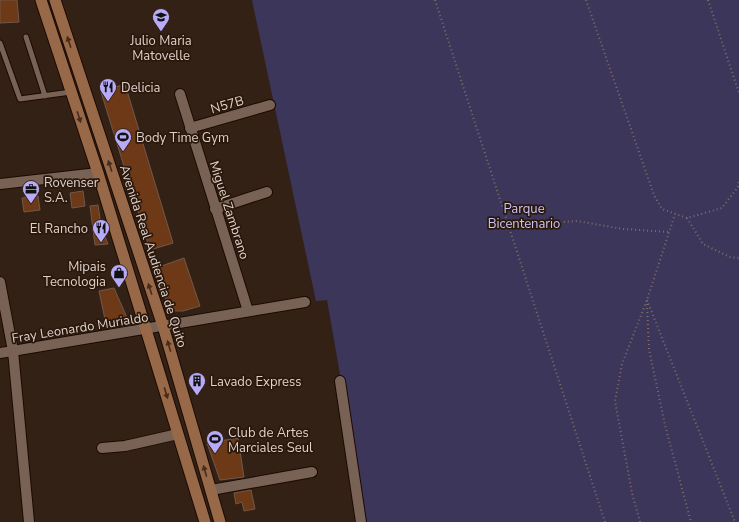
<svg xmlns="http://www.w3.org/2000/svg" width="739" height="522" viewBox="0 0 739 522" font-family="'Nunito Sans',sans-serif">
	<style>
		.green { fill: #3d365b }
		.building { fill: #6d3916; stroke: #6f594c }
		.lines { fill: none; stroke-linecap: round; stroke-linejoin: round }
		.service-casing { stroke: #1b0a02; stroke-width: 7 }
		.minor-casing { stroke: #1b0a02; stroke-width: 12 }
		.secondary-casing { stroke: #1b0a02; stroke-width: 13 }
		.path { stroke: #7e6e64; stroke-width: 2; stroke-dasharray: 1 3; stroke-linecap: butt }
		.service { stroke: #786255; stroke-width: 5 }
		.minor { stroke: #786255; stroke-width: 10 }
		.secondary { stroke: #986948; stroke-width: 11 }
		.oneway { fill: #462c1c }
		.labels { text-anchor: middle; stroke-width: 3.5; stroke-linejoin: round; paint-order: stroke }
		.poi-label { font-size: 13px; fill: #dfd2cb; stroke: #2a180d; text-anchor: start }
		.street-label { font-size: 13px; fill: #dfd2cb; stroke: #2a180d }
		.park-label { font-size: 13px; fill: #cbc4f7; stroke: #2a180d }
	</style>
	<rect width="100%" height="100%" fill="#342116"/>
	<path class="green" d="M252,0H739V522H366L327,300L316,301Z"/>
	<path class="building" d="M0,0H17L19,22L0,23Z
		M125,84L173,243L150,250L101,92Z
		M83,191L85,206L72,208L70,193Z
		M38,196L40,210L24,212L22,198Z
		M98,205L101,226L108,244L95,245L90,206Z
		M184,258L200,306L183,311H175L169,308L156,268Z
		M114,288L128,320L106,324L99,291Z
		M238,438L244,477L220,480L207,443Z
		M251,490L255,509L244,511L242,502L236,504L234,493Z"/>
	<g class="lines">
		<defs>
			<path id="service" d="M26,37L45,96
				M0,43L20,99L71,92"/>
			<path id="minor" d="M180,94L248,311
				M190,128L270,105
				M0,184L98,173
				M215,209L267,192
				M0,282L13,351L29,522
				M0,353L305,302
				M340,381L361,522
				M102,448L125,446L178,434
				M211,490L312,472"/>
			<path id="secondary" d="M41,0L98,173L205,522
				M55,0L163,326L220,522"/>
		</defs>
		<use href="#service" class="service-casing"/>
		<use href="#minor" class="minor-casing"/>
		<use href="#secondary" class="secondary-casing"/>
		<path class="path" d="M435,0L605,522
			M586,0L654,195L662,209L687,218L722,208L738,187L739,182
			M708,0L739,93
			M687,218L703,244L730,257L739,258
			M508,226L577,221L623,229L669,232
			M647,300L735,522
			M647,304L649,349L665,425L691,522
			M640,522L632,493L615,401L622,364L647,300L675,214"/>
		<use href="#service" class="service"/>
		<use href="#minor" class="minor"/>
		<use href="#secondary" class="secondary"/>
	</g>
	<defs><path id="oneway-solid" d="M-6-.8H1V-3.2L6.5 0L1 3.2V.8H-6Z"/></defs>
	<g class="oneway">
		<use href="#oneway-solid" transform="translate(69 42) rotate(-108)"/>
		<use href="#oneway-solid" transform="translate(79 117) rotate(72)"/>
		<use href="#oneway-solid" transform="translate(110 166) rotate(-108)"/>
		<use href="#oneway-solid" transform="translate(150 289) rotate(-108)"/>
		<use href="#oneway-solid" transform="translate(169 346) rotate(-106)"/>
		<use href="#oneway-solid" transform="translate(166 393) rotate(73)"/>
		<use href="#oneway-solid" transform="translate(205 471) rotate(-106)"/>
	</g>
	<defs>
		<symbol id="school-pin" viewBox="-11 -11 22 30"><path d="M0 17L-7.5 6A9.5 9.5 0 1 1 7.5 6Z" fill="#b7abf8" stroke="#2a180d"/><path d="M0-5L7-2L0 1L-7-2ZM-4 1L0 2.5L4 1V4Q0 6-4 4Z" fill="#111"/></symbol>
		<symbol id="restaurant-pin" viewBox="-11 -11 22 30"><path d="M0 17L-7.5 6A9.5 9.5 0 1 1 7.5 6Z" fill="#b7abf8" stroke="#2a180d"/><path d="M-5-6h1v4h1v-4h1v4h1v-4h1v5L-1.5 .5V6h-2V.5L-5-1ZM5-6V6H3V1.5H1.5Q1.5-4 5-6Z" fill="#111"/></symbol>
		<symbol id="stadium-pin" viewBox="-11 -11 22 30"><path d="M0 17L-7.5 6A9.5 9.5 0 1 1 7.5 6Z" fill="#b7abf8" stroke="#2a180d"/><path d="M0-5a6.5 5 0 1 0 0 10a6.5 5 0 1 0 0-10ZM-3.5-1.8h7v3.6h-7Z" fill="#111"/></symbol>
		<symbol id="office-pin" viewBox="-11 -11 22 30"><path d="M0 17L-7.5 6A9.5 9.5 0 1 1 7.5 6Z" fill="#b7abf8" stroke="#2a180d"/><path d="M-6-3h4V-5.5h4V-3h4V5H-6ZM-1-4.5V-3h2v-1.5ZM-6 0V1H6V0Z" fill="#111"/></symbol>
		<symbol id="shop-pin" viewBox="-11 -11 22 30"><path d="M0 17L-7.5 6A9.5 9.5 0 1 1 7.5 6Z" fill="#b7abf8" stroke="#2a180d"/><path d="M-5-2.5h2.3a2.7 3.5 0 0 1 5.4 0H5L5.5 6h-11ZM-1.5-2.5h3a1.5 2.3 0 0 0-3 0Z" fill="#111"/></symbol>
		<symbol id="building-pin" viewBox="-11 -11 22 30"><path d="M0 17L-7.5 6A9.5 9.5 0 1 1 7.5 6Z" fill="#b7abf8" stroke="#2a180d"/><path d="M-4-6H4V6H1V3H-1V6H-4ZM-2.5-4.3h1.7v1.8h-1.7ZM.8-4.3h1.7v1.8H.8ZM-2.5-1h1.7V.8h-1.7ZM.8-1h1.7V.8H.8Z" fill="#111"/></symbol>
	</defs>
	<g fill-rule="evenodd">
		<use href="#school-pin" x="151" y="7" width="20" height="27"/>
		<use href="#restaurant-pin" x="98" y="77" width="20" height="27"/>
		<use href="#stadium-pin" x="113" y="127" width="20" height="27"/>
		<use href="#office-pin" x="21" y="179" width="20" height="27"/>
		<use href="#restaurant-pin" x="91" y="218" width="20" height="27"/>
		<use href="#shop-pin" x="109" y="263" width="20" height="27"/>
		<use href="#building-pin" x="187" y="371" width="20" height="27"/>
		<use href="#stadium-pin" x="205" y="429" width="20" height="27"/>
	</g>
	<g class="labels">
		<g class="poi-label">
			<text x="161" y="45" text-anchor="middle">Julio Maria<tspan x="161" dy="15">Matovelle</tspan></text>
			<text x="121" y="92">Delicia</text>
			<text x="136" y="142">Body Time Gym</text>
			<text x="44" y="187">Rovenser<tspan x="44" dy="15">S.A.</tspan></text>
			<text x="88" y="233" text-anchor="end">El Rancho</text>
			<text x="106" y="271" text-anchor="end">Mipais<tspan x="106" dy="15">Tecnologia</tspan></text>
			<text x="210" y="386">Lavado Express</text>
			<text x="228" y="437">Club de Artes<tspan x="228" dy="15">Marciales Seul</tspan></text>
		</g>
		<g class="street-label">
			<text transform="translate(227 104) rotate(-16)" y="5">N57B</text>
			<text transform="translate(230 210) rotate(72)" y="5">Miguel Zambrano</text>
			<text transform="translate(154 256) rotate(72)" y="5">Avenida Real Audiencia de Quito</text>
			<text transform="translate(80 327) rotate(-9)" y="5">Fray Leonardo Murialdo</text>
		</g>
		<g class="park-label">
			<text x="524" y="213">Parque<tspan x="524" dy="15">Bicentenario</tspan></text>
		</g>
	</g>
</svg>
